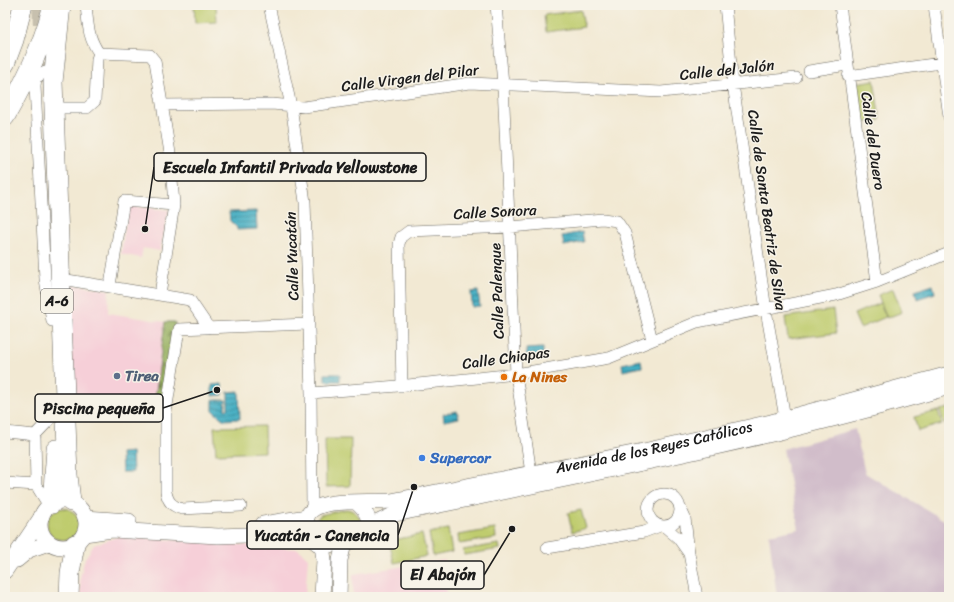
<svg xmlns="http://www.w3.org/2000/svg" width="954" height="602" viewBox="0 0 954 602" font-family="Sriracha,sans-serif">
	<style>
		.built { fill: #f6cfd8 }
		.industrial { fill: #d1bdca }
		.forest { fill: url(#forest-firs); stroke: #5a663e }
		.green { fill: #bfcc6e; stroke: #6e7445 }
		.water { fill: url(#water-rules); stroke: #30646f }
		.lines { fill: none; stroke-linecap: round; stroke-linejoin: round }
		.highway-tunnel { stroke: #c7c0ae; stroke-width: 19; stroke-dasharray: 19 10; stroke-linecap: butt }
		.street-casing { stroke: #67645c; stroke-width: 12 }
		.secondary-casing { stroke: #67645c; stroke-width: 16 }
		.highway-casing { stroke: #67645c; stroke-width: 20 }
		.street { stroke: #fff; stroke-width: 11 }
		.secondary { stroke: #fff; stroke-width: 15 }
		.highway { stroke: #fff; stroke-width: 19 }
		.service-dot { fill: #5c6f8a; stroke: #f7f3e8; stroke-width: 1.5 }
		.food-dot { fill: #e8710a; stroke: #f7f3e8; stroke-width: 1.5 }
		.shop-dot { fill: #3f7fe0; stroke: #f7f3e8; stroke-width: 1.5 }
		.labels { text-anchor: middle; stroke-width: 3; stroke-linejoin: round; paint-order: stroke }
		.shield { fill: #f7f3e8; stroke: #5e5c59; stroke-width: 1 }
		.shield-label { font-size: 14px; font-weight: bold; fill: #1c1c1c }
		.street-label { font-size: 15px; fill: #1c1c1c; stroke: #f7f3e8 }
		.service-label { font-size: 15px; font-weight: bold; fill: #4e5e75; stroke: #f7f3e8; text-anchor: start }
		.food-label { font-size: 15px; font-weight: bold; fill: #c56008; stroke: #f7f3e8; text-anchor: start }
		.shop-label { font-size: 15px; font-weight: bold; fill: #366cbe; stroke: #f7f3e8; text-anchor: start }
		.leader { fill: none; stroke: #1c1c1c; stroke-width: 1.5 }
		.callout-dot { fill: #1c1c1c; stroke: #f7f3e8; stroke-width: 1.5 }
		.callout { fill: #f7f3e8; stroke: #1c1c1c; stroke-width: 1.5 }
		.callout-label { font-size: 16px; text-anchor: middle; font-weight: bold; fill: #1c1c1c }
	</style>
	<defs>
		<pattern id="forest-firs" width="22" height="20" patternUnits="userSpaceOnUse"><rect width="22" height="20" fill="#97b061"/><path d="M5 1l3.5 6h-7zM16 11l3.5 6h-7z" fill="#7a8e4f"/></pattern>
		<pattern id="water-rules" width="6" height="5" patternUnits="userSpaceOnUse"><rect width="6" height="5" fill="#43adc2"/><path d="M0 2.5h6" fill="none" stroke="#378c9d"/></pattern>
	</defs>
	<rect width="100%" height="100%" fill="#f7f3e8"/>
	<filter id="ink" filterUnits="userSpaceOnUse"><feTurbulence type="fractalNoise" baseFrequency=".025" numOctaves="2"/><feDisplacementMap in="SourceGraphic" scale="8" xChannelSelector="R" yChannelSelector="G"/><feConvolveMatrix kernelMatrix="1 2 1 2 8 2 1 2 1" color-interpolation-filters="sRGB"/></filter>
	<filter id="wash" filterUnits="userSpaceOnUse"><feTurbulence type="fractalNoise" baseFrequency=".012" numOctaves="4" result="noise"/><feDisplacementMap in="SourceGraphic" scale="16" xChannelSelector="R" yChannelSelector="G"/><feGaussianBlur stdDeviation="0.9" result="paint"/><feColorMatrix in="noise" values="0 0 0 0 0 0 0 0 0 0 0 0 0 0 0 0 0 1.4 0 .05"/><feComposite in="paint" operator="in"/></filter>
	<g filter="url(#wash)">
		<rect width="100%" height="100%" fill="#f2e9d3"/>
		<path class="built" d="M128,206L169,210L160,251L143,248L141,258L121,254Z
			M71,284L109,290L108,313L165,322L155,399L75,404L66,289Z
			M120,536L298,549L308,558L305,597H81L80,578L85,558L94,545Z
			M445,560L446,597H353V574Z"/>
		<path class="industrial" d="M855,429L865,473L949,523V597H777L769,535L799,529L783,449Z"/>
		<path class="forest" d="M165,322H175V327L164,407L71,409L75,404L155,399Z"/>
		<path class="green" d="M194,5H216L217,22L195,23Z
			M581,10L584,27L546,32L544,15Z
			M874,80L880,120L862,123L856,83Z
			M893,289L902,312L887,318L878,295Z
			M880,303L886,317L860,328L854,314Z
			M833,310L836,333L788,339L785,317Z
			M949,408V422L944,424L940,410Z
			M938,411L942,424L918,431L914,417Z
			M264,426L265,452L216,454L214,427Z
			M325,439H351L350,486L326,487Z
			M47 524a16 16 0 1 1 32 0a16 16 0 1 1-32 0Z
			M346,509C357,510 367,522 355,530C347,536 327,538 319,533L315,523L320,515Z
			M581,510L586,528L572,532L568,513Z
			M448,529L452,552L433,556L429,533Z
			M495,529L496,538L459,544L458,535Z
			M422,534L427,556L394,563L389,541Z
			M499,544L500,549L464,555L463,550Z"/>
		<path class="water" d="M256,211L257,229L237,230V228L230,221L229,212Z
			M582,232L584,242L564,246L562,236Z
			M933,285L935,293L917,299L915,291Z
			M478,291L480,306L472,307L471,292Z
			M543,348V356L527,357L526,349Z
			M641,360L642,367L623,371L622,364Z
			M325,374H340V381H325Z
			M222,384L223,395L212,396V385Z
			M239,391L240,419L224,420L213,411V400H226L225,410L228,409V392Z
			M457,411L459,418L444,421L443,414Z
			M132,452L133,472H122L121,453Z"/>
	</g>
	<g filter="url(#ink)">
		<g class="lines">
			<path class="highway-tunnel" d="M42,5L43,86"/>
			<defs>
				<path id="street" d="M269,5L291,106L305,202L311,393L312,510
					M496,5L503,84L516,374L531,473
					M725,5L733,84L766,310L785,418
					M840,5L877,282
					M934,5L949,117
					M99,53L150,55L155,61L170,153L174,205L160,294
					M809,71L847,65
					M848,76L948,62
					M163,105L272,104L304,107L470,83L661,92L796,78
					M54,108H87L95,101L97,59L99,53C88,38 88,24 86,5
					M61,279L190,300L209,328
					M110,285L124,201L174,205
					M52,321L45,279L35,86L36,78L45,72L50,75L53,82
					M402,386L399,244L401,237L409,231L510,227L603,219L617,221L625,233L652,340
					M311,393L398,386L516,374L609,358L697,322L836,295L877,282L949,253
					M5,432L35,435
					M5,483L36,485L49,506
					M36,485L35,435L56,413
					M648 510a16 16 0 1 1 32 0a16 16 0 1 1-32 0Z
					M241,506L182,509C172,506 168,502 166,492V412L179,329L309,324
					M680,507L685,518L689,553L697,597
					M664,526L678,538L688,552
					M547,548L644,532L660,526"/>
				<g id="secondary">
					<circle cx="63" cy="524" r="23"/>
					<path id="s1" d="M356,502C383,525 361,543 334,544C330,545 325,546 321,545C311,542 304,527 307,517C314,496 372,503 391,501L648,450L771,422L949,374"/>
					<path d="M85,518L129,521"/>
					<path d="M263,524L307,517"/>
					<path d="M368,527L395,514C580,476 767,441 949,387"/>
					<path d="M84,534L112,530L218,536L309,533"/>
					<path d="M322,545L324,560L322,597"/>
					<path d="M17,560L29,550L49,543"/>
					<path d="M5,571L42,516"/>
					<path d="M339,597L340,560L344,544"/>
				</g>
				<path id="highway" d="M61,5L53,82L68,475L71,502
					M5,64L14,40L23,5
					M5,117C24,84 41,49 51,12
					M52,504L56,449
					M69,597L70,573L75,544"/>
			</defs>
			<use href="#street" class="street-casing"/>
			<use href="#secondary" class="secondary-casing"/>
			<use href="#highway" class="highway-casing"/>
			<use href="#street" class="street"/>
			<use href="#secondary" class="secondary"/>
			<use href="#highway" class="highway"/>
		</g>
	</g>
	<circle class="service-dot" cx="117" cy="376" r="4"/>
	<circle class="food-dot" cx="504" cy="377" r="4"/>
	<circle class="shop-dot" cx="422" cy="458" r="4"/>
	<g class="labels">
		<rect class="shield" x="41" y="289" width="32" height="24" rx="3"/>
		<g class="shield-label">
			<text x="57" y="306">A-6</text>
		</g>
		<g class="street-label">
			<text transform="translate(727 70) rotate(-6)" y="5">Calle del Jalón</text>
			<text transform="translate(410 78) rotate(-7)" y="5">Calle Virgen del Pilar</text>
			<text transform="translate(873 141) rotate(82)" y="5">Calle del Duero</text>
			<text transform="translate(767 210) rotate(82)" y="5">Calle de Santa Beatriz de Silva</text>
			<text transform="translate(495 212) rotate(-3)" y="5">Calle Sonora</text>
			<text transform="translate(292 256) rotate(-92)" y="5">Calle Yucatán</text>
			<text transform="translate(497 291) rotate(-92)" y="5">Calle Palenque</text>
			<text transform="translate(506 358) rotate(-8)" y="5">Calle Chiapas</text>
			<text dy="5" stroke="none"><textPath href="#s1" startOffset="473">Avenida de los Reyes Católicos</textPath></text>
		</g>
		<g class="service-label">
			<text x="125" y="381">Tirea</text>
		</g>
		<g class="food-label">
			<text x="512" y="382">La Nines</text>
		</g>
		<g class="shop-label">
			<text x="430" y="463">Supercor</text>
		</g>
	</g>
	<path class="leader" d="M145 229L154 167M217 390L163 408M414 487L398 535M512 529L484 575"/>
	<g class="callout-dot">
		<circle cx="145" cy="229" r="4"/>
		<circle cx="217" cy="390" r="4"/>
		<circle cx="414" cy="487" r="4"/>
		<circle cx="512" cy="529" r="4"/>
	</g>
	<g class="callout">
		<rect x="154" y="153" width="272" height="28" rx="4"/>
		<rect x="35" y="394" width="128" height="28" rx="4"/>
		<rect x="247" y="521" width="151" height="28" rx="4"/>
		<rect x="401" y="561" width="83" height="28" rx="4"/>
	</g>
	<g class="callout-label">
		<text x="290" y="173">Escuela Infantil Privada Yellowstone</text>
		<text x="99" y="414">Piscina pequeña</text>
		<text x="322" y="541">Yucatán - Canencia</text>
		<text x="443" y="580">El Abajón</text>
	</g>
	<rect width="954" height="602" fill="none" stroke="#f7f3e8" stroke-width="20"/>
</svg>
